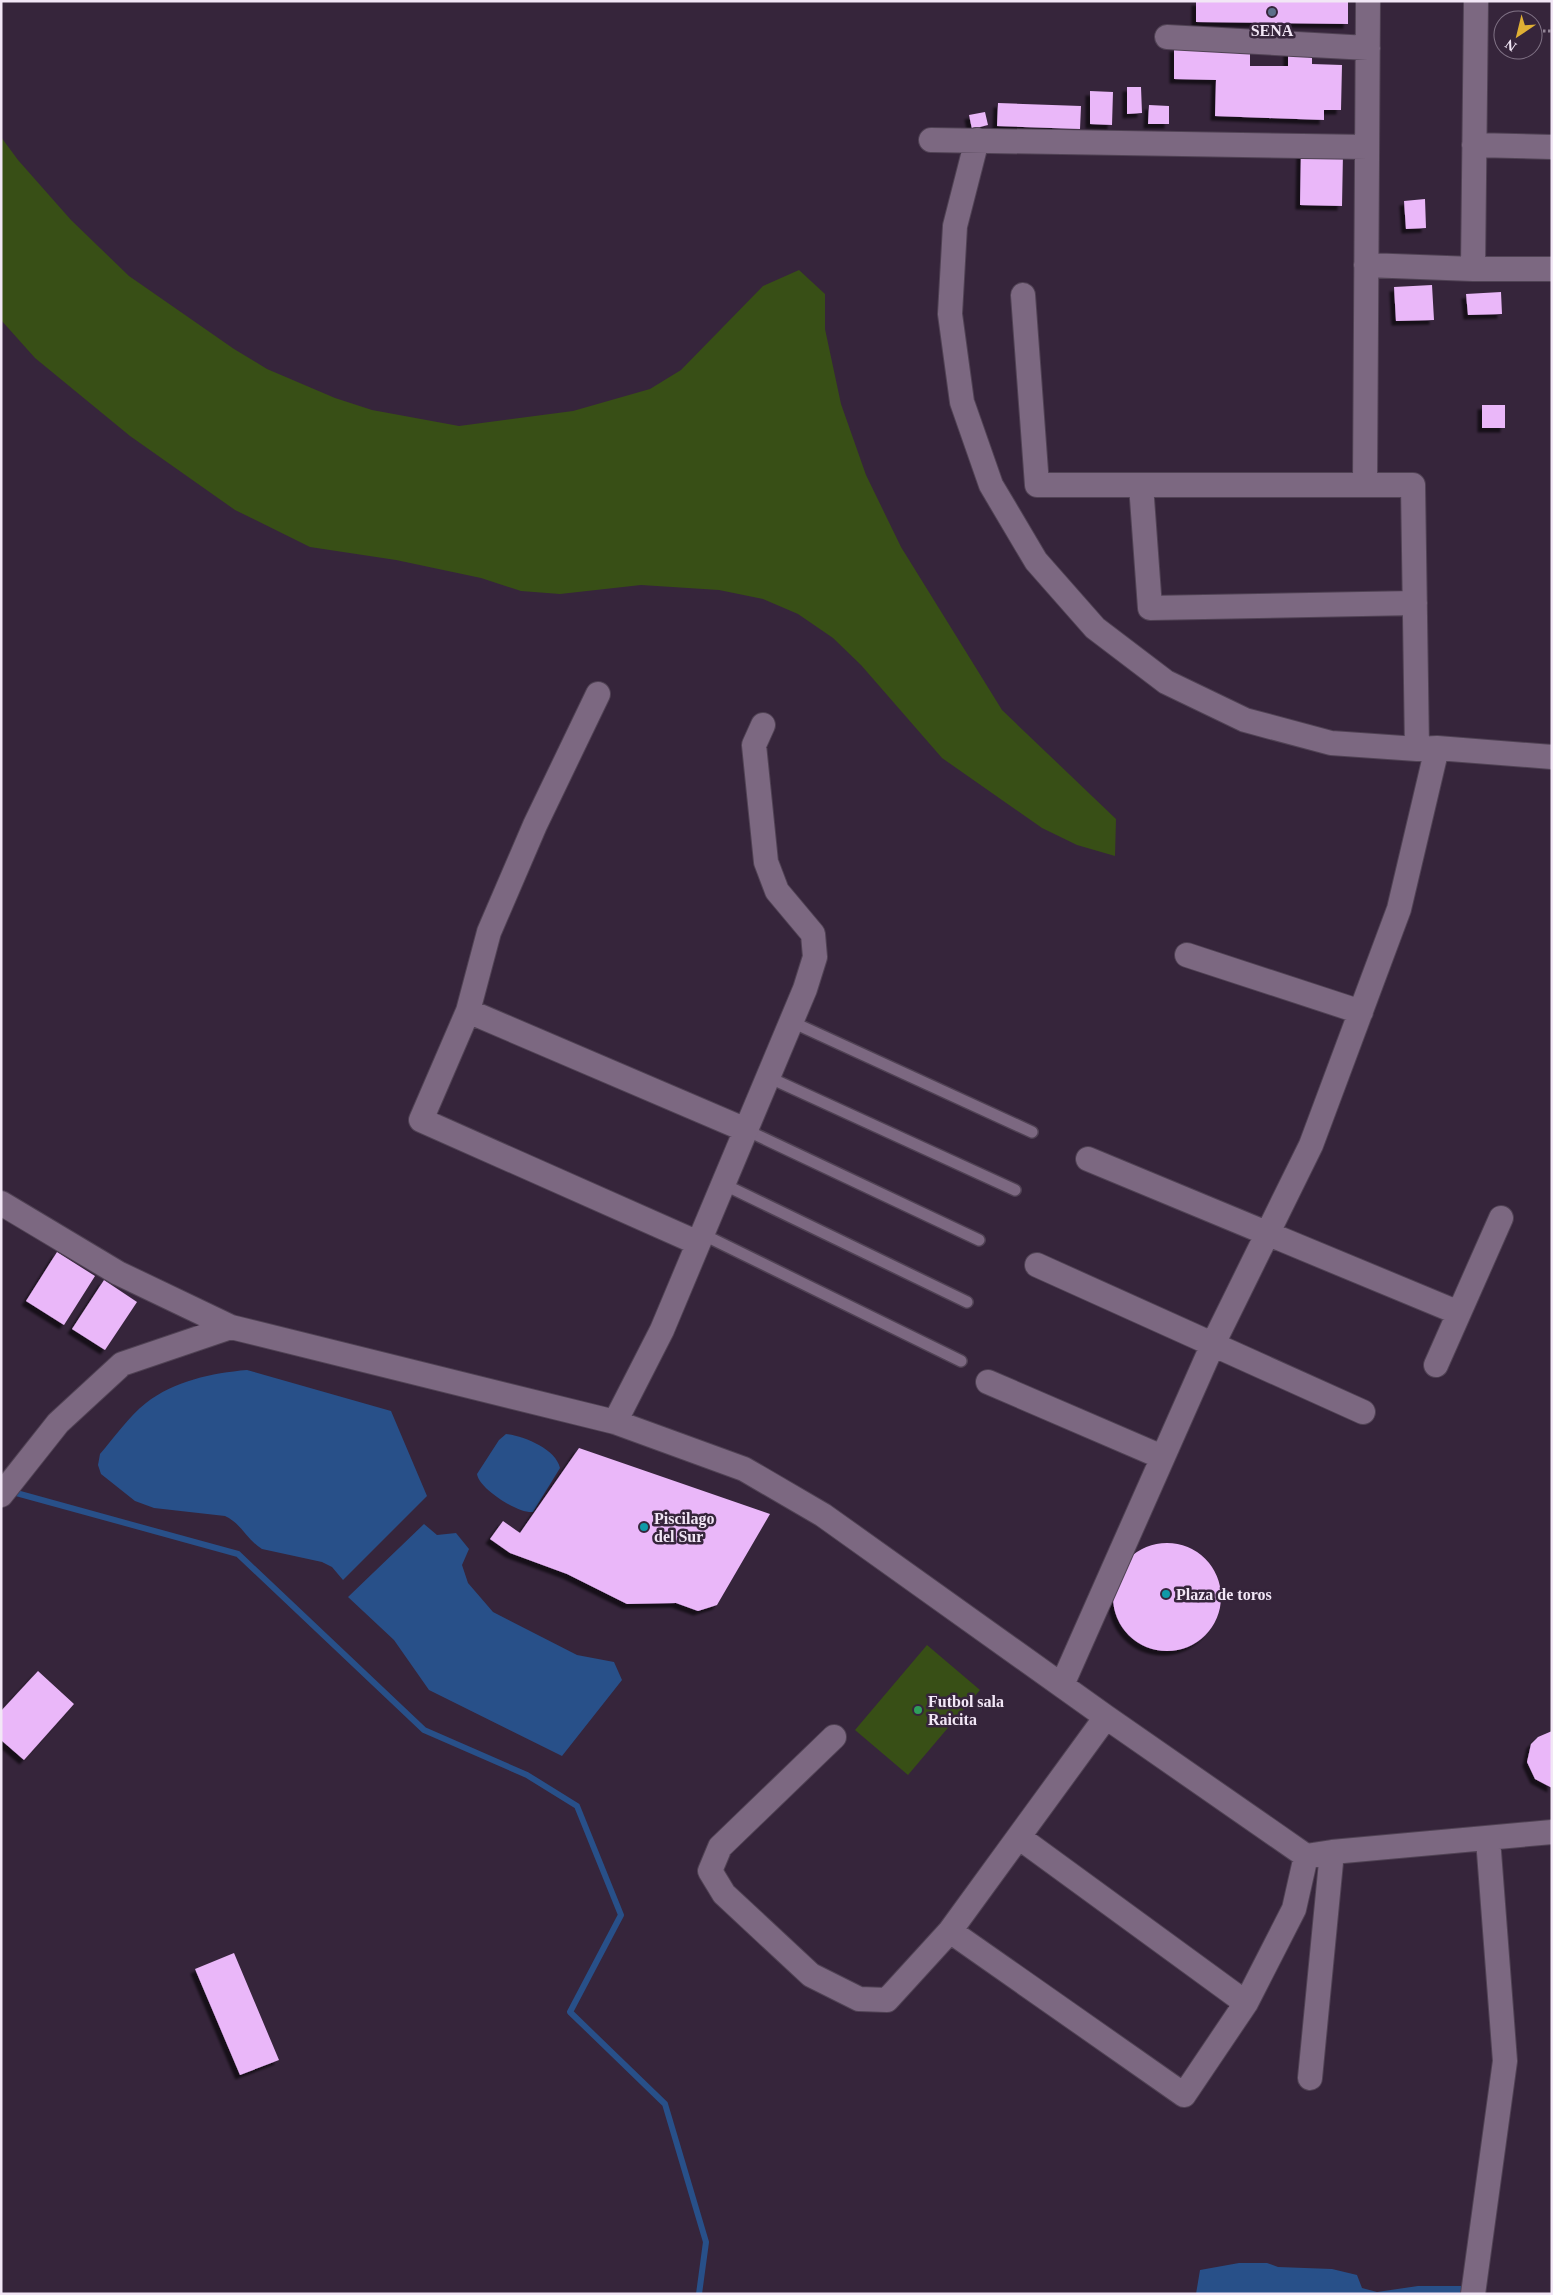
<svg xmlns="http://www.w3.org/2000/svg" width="1553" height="2295" viewBox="0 0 1553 2295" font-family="Georgia,serif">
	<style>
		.green { fill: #384f16 }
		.water { fill: #285089 }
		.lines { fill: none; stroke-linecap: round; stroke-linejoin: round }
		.stream { stroke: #285089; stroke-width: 6 }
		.building { fill: #eab7f9; filter: url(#shadow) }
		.lane-casing { stroke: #504254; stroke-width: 14 }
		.street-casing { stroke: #504254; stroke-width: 26 }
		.path { stroke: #928496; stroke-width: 3; stroke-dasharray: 2.5 2.5; stroke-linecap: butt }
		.lane { stroke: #7c6881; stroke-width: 11 }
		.street { stroke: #7c6881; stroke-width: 24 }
		.service-dot { fill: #5c6f8a; stroke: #36253b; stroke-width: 2 }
		.culture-dot { fill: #0f9aa8; stroke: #36253b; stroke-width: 2 }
		.leisure-dot { fill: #2e9e5b; stroke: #36253b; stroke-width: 2 }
		.labels { text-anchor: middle; stroke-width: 5; stroke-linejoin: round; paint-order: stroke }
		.poi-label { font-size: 16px; font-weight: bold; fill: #f2e7f6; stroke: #36253b; text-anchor: start }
	</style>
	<defs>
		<filter id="shadow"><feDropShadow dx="-4.5" dy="4.5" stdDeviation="1" flood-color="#0009"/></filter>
	</defs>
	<rect width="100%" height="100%" fill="#36253b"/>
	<path class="green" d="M1,137L18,160L71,220L129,276L234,349L267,369L335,398L372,410L459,426L573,411L650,389L681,370L763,286L799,270L825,294V329L841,404L866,475L901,547L1002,710L1116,819L1115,856L1077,845L1042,828L942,758L861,665L833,638L798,614L763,599L719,590L641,585L560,594L521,591L481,578L396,560L310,547L235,510L130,436L35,358L1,320Z
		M927,1645L980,1690L908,1775L855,1730Z"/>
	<path class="water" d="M247,1370L391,1411L427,1496L343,1580L332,1567L322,1562L262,1549C247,1540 241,1523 225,1516L154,1508L135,1501L101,1474L98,1465L100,1454C114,1438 129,1416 146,1403C174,1381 212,1373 247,1370Z
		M506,1434C524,1436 556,1449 560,1468L533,1512C519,1514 479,1489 477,1474L499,1440Z
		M424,1524L437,1535L456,1533L469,1549L462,1565L468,1583L493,1612L577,1655L614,1662L622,1680L562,1756L429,1690L394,1640L348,1597Z
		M1239,2263H1267L1278,2267L1332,2269L1357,2275L1362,2288L1377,2292L1418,2286H1462L1461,2294H1196L1200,2270Z"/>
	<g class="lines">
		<path class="stream" d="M9,1491L238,1554L424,1730L527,1775L577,1806L621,1915L570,2012L665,2104L706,2242L699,2294"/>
	</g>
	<path class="building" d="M1196,1H1348V24L1196,22Z
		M1288,45L1312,46V64L1342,65L1341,110H1324V120L1215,116L1216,80L1174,79V47L1250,49V66H1288Z
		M1127,87H1141L1142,113L1127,114Z
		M1090,91L1113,92L1112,125L1090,124Z
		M998,103L1081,106L1080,129L997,126Z
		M1149,105L1169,106V124H1148Z
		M985,112L988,125L972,129L969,115Z
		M1301,152L1343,153L1342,206L1300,205Z
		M1425,199L1426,228L1406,229L1404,201Z
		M1432,285L1434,320L1396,321L1394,287Z
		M1501,292L1502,314L1468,315L1466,294Z
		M1482,405H1505V428H1482Z
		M57,1252L95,1276L64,1325L26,1301Z
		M104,1280L137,1302L105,1350L72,1329Z
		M579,1448L770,1514L717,1605L698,1611L676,1603L627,1604L567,1574L510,1553L490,1539L503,1521L520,1533Z
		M1113 1597a54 54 0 1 1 108 0a54 54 0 1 1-108 0Z
		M38,1671L74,1704L24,1760L1,1740V1711Z
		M1552,1731V1788L1535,1779L1527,1762L1531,1744L1538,1737Z
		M234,1953L279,2060L240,2075L195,1969Z"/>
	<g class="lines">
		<defs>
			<path id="lane" d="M792,1022L1032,1132
				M768,1077L1015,1190
				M746,1130L979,1240
				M723,1184L967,1302
				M702,1234L961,1361"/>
			<path id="street" d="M1167,37L1368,48
				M931,140L1367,147
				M977,140L955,226L950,314L962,402L991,485L1036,561L1095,628L1166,682L1245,720L1331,743L1417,749L1437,748L1552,757
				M1474,145L1552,147
				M1366,265L1473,269H1552
				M1473,269L1476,1
				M1023,295L1037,485H1413L1417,749
				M1365,484L1368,1
				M1141,485L1150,608L1415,603
				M598,694L535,825L489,932L468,1011L421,1120L698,1243
				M1187,955L1361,1012
				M468,1011L746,1130
				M1088,1159L1459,1313
				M1,1203L118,1273L231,1327L615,1422L744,1469L823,1515L1106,1717L1306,1856L1332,1852L1552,1832
				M1037,1265L1363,1412
				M1436,1365L1501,1218
				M988,1382L1162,1457
				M615,1422L662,1330L805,989L815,957L813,934L777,891L766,862L754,745L763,725
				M1,1495L58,1423L122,1364L231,1327
				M1062,1685L1213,1344L1311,1145L1399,909L1437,748
				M834,1737L720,1847L710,1871L724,1894L811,1975L859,1999L887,2000L950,1931L1106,1717
				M1020,1838L1246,2003
				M950,1931L1184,2095L1246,2003L1294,1909L1306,1856
				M1310,2078L1332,1852
				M1473,2294L1505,2061L1488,1839"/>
		</defs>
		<use href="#lane" class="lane-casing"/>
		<use href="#street" class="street-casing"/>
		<path class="path" d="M1533,31H1552"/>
		<use href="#lane" class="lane"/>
		<use href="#street" class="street"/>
	</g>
	<circle class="service-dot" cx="1272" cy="12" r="5"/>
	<g class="culture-dot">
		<circle cx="644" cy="1527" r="5"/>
		<circle cx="1166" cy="1594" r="5"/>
	</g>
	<circle class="leisure-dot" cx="918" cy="1710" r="5"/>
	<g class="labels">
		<g class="poi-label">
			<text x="1272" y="36" text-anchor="middle">SENA</text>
			<text x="654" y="1524">Piscilago<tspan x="654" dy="18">del Sur</tspan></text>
			<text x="1176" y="1600">Plaza de toros</text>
			<text x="928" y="1707">Futbol sala<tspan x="928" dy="18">Raicita</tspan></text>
		</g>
	</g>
	<rect width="1553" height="2295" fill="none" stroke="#f2e7f6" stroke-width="5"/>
	<g transform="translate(1518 35) rotate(215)"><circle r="24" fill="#36253b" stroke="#817386"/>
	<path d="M0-4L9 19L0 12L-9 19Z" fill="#e0b034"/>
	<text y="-8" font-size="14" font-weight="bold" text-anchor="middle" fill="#f2e7f6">N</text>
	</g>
</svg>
